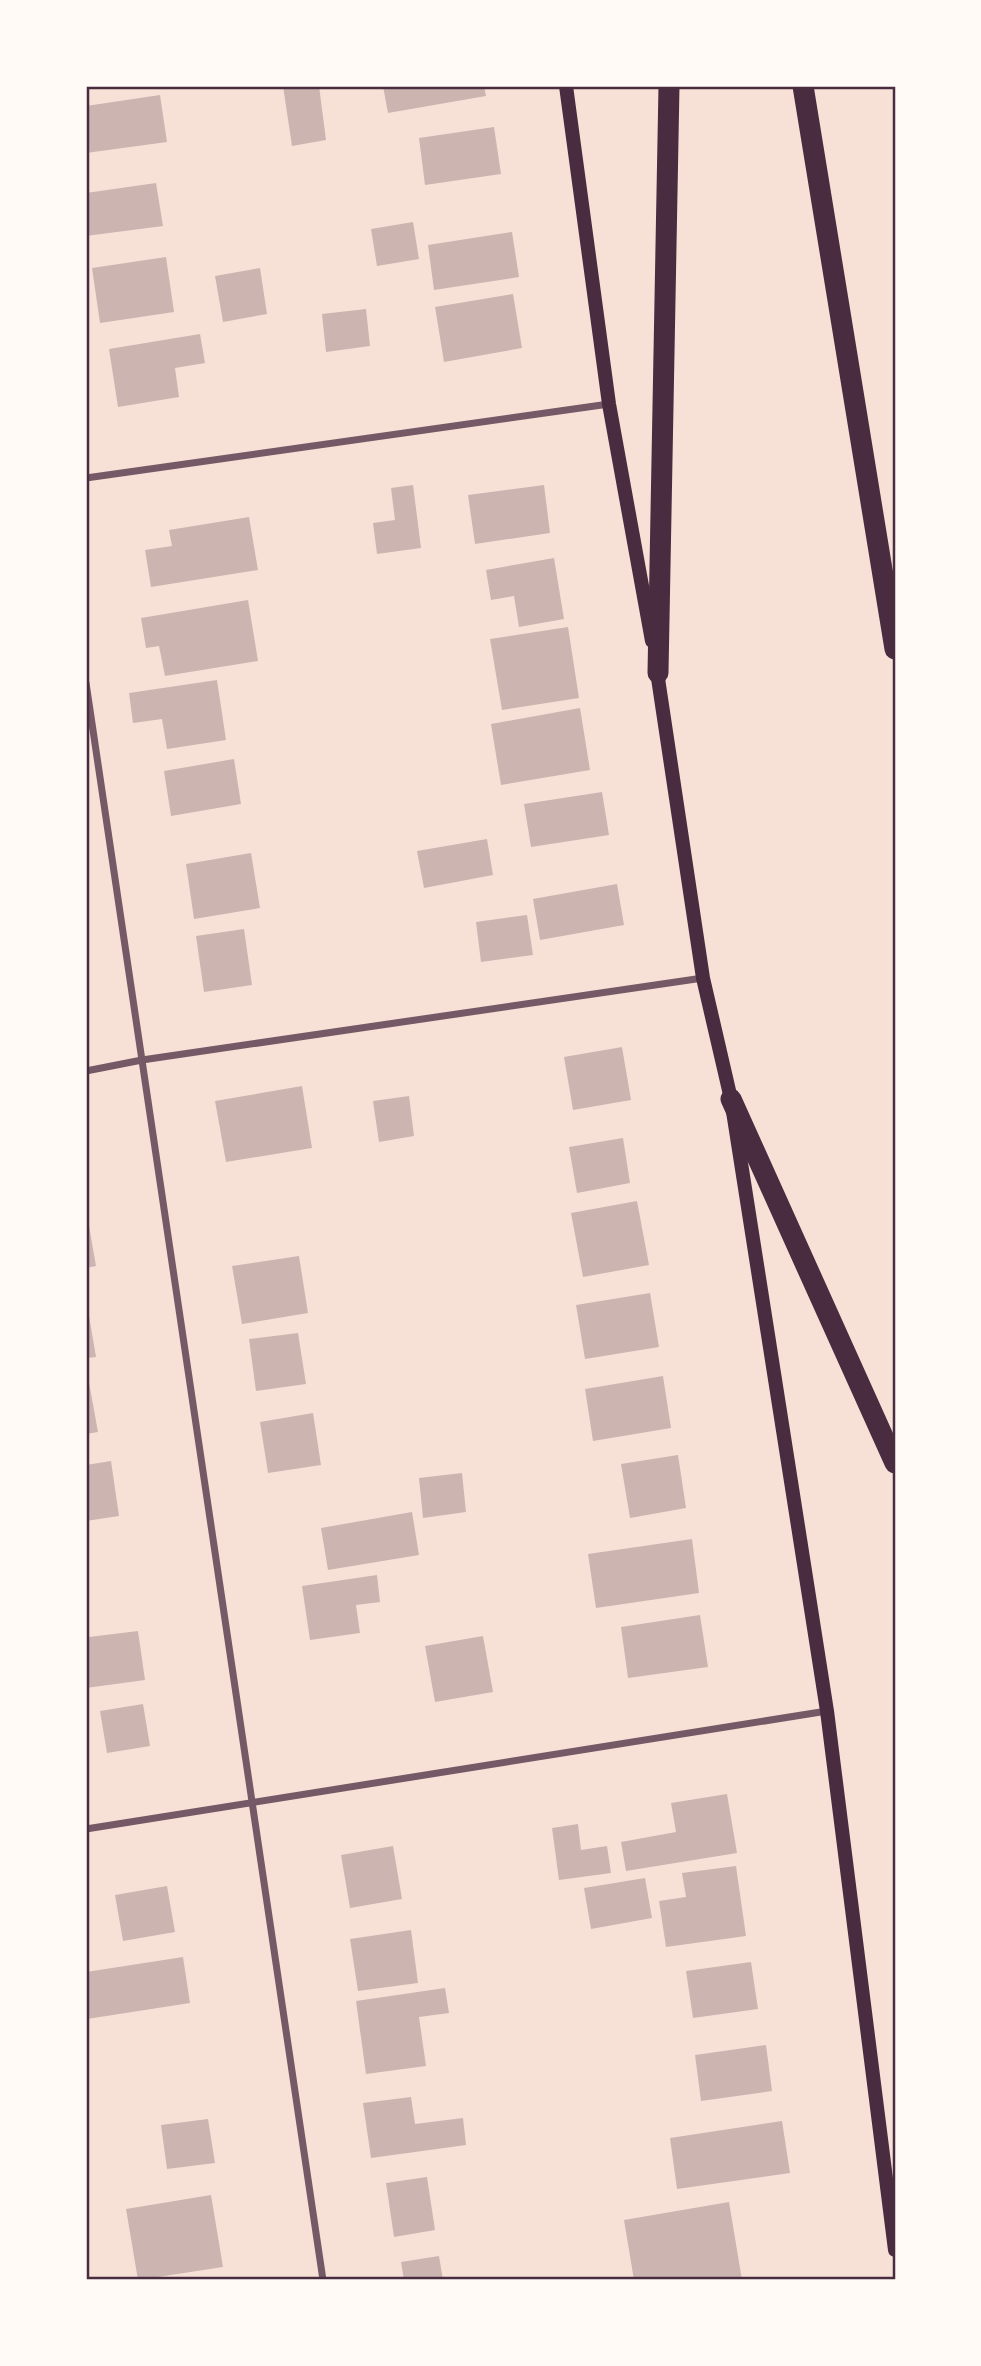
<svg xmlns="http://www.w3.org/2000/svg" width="981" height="2366" viewBox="0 0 981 2366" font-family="'Playfair Display',serif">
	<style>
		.building { fill: #ccb4b1 }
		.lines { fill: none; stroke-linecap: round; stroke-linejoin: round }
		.minor { stroke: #755966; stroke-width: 7 }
		.secondary { stroke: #4a2c40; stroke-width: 14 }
		.motorway { stroke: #4a2c40; stroke-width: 21 }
		.neatline { fill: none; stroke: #4a2c40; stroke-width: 2.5 }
	</style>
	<rect width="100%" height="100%" fill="#f7e1d7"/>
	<path class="building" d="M283,86H319L326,140L292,146Z
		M383,86H484L486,96L388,113Z
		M160,95L167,142L86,153V106Z
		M494,127L501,174L425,185L419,138Z
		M156,183L163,226L86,236V193Z
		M413,222L419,259L377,266L371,229Z
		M512,232L519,277L434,290L428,245Z
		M166,257L174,312L100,323L92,268Z
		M260,268L267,314L223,322L215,276Z
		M513,294L522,348L444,362L435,307Z
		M366,309L370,346L326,352L322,314Z
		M200,334L205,363L175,368L179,397L118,407L109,349Z
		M413,485L421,548L377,554L373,523L395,520L391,488Z
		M544,485L550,533L475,544L468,495Z
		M249,517L258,570L151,587L145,550L172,546L169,530Z
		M554,558L564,619L519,627L514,596L491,600L486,570Z
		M248,600L258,661L165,676L159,646L146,648L141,618Z
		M568,627L579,698L502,710L490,639Z
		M217,680L226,740L167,749L162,719L133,723L129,693Z
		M580,708L590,770L501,785L491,724Z
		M234,759L241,804L171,816L164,771Z
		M602,792L609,835L531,847L524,804Z
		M487,839L493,875L424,888L417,851Z
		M251,853L260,908L194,919L186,864Z
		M617,884L624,925L540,940L533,899Z
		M527,915L533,955L481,962L476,922Z
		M244,929L252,985L204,992L196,936Z
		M622,1047L631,1100L573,1110L564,1057Z
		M302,1086L312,1148L226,1162L215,1101Z
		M409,1096L414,1136L379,1142L373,1101Z
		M623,1138L630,1183L577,1193L569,1147Z
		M637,1201L649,1265L583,1277L571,1213Z
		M88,1220L96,1266L86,1268V1221Z
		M299,1256L308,1313L242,1324L232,1266Z
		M650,1293L659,1347L585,1359L576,1305Z
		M86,1298L96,1357L86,1358Z
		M298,1333L306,1384L256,1391L249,1339Z
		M86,1366L98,1432L86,1434Z
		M663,1376L671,1428L593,1441L585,1389Z
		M313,1413L321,1465L268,1473L260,1422Z
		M678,1455L686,1508L630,1518L621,1464Z
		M111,1461L119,1516L86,1521V1465Z
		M462,1473L466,1512L423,1518L419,1478Z
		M412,1512L419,1555L328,1570L321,1528Z
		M692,1539L699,1593L596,1608L588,1554Z
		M377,1575L380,1602L356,1605L360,1633L310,1640L302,1586Z
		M700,1615L708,1667L628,1678L621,1627Z
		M87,1624L89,1637L138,1631L145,1680L86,1688Z
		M483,1636L493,1692L435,1702L425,1646Z
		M143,1704L150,1746L107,1753L100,1711Z
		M727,1794L737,1853L626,1871L621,1842L676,1832L671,1803Z
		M578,1824L581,1850L607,1846L611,1873L559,1880L552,1828Z
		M393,1846L402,1899L350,1908L341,1855Z
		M736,1866L746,1936L666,1947L659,1901L686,1897L682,1873Z
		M645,1878L652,1918L591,1929L584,1888Z
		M167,1886L175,1932L123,1941L115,1895Z
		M411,1930L418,1983L358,1991L350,1939Z
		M183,1957L190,2003L87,2019L86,1972Z
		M751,1962L758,2009L693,2018L686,1971Z
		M445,1988L449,2013L419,2017L426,2066L366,2074L356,2001Z
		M766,2045L772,2091L701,2101L695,2055Z
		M411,2097L415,2124L463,2118L466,2145L371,2158L363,2103Z
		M208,2119L215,2163L167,2169L161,2125Z
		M782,2121L790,2173L677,2189L670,2138Z
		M427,2177L435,2230L394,2237L386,2183Z
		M211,2195L223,2267L138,2280L126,2209Z
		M729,2202L742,2280H634L624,2220Z
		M439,2256L443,2280H404L401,2262Z"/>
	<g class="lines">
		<path class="minor" d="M86,478L609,404
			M86,683L323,2280
			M86,1071L142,1060L703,978
			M86,1829L827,1711"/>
		<path class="secondary" d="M566,86L609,404L652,641
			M656,665L703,978L731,1099L827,1711L895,2250"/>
		<path class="motorway" d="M803,86L895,649
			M658,673L669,86
			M731,1099L895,1463"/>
	</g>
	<rect width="981" height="2366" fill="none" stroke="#fffaf5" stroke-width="175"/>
	<rect x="88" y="88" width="806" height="2190" class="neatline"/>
</svg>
